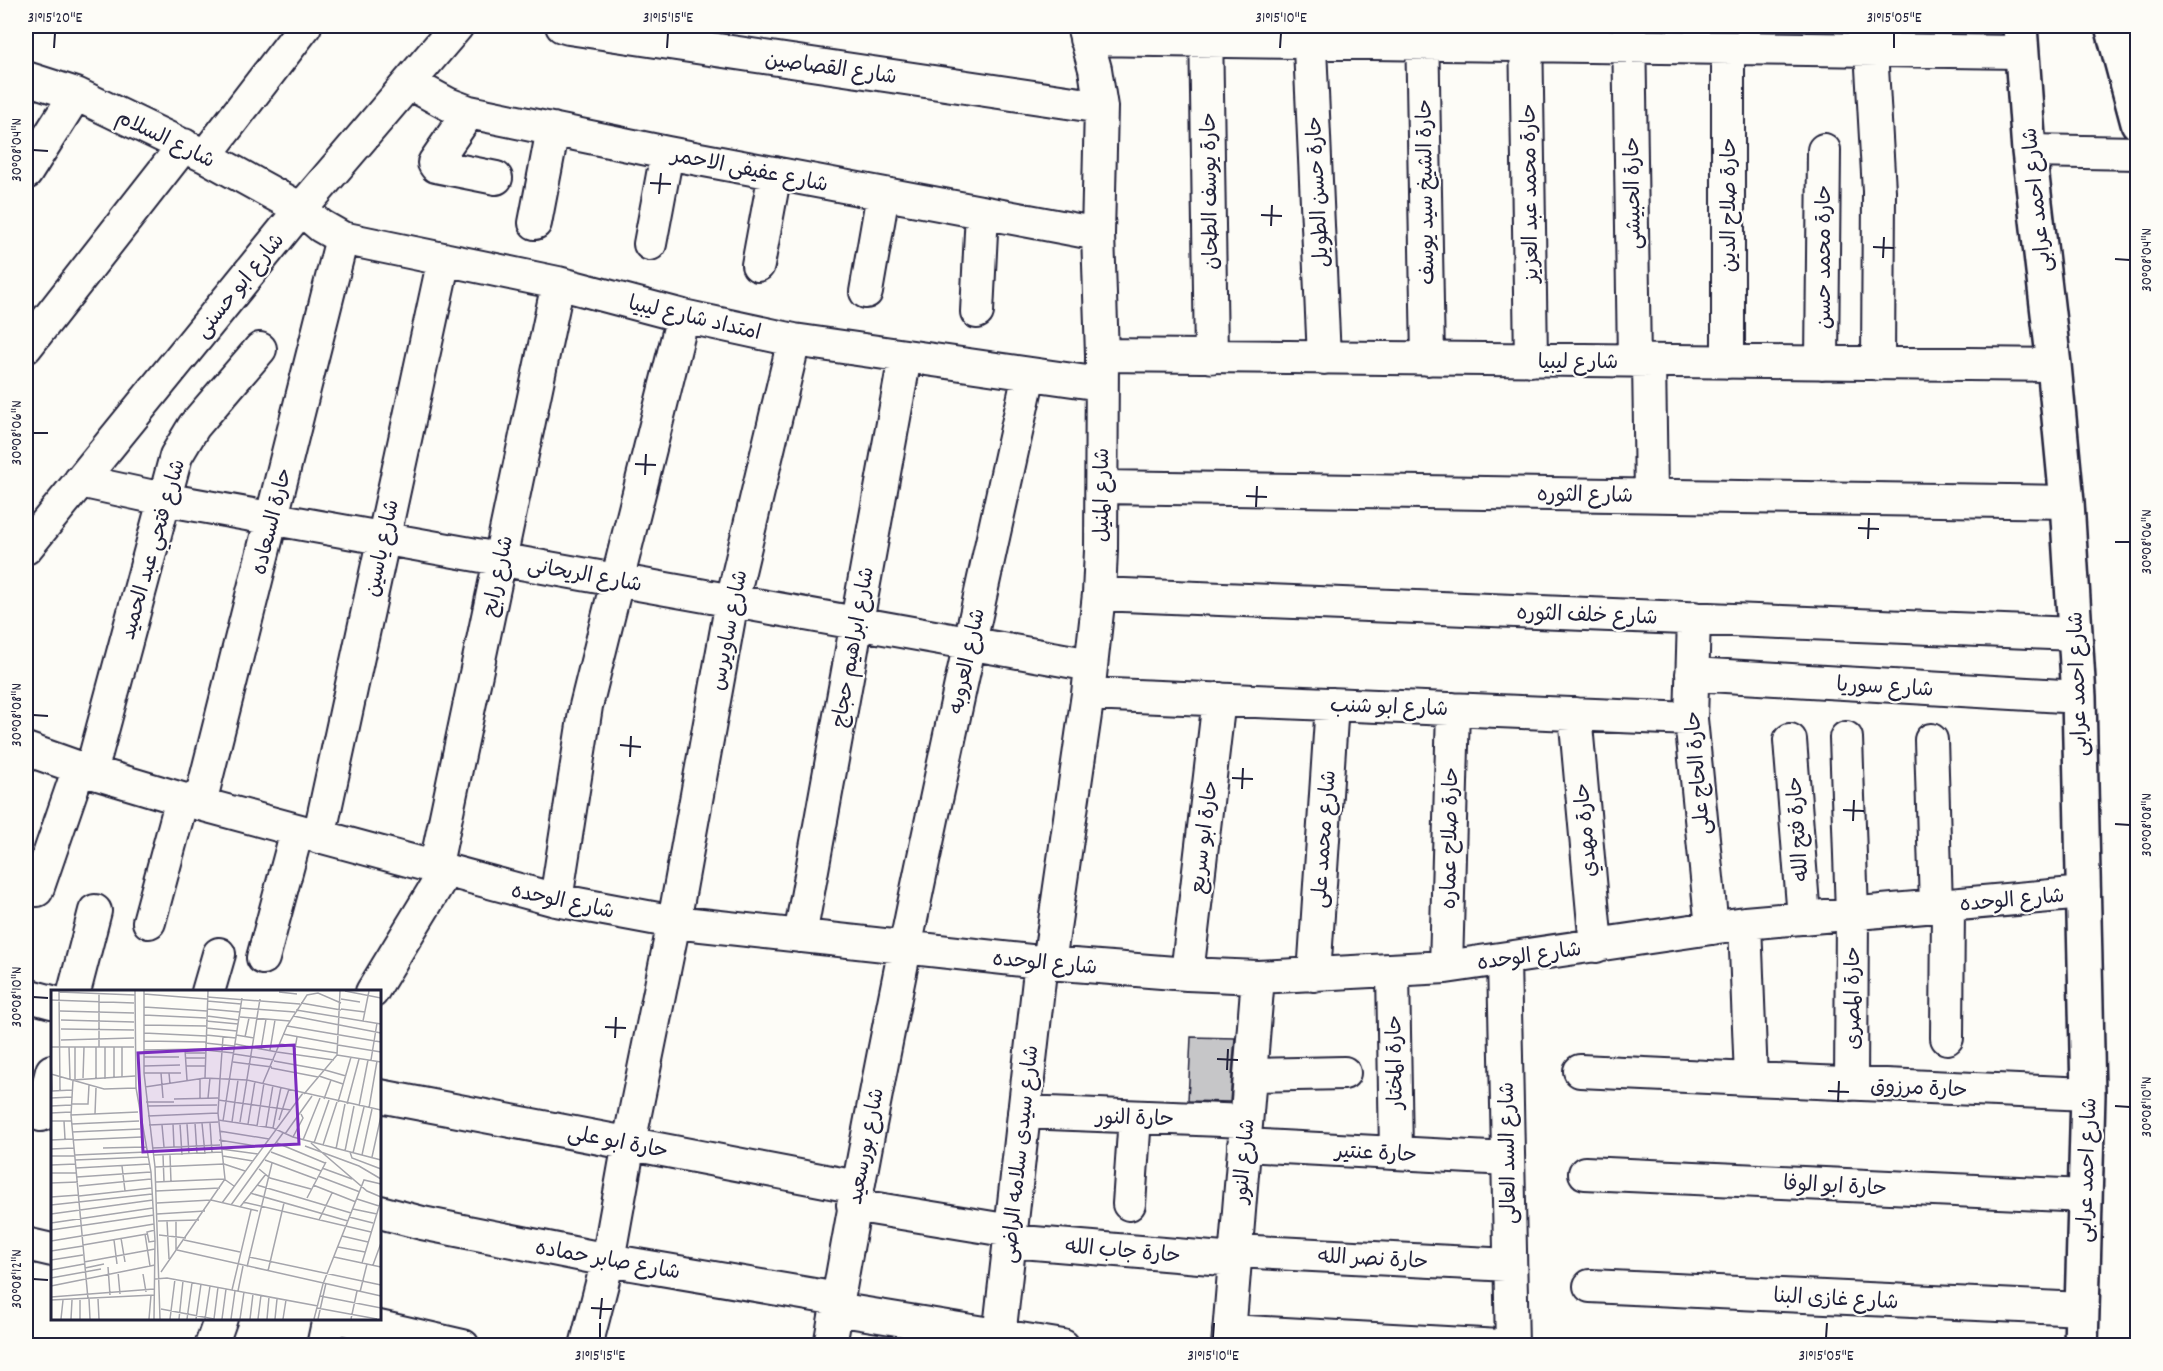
<svg xmlns="http://www.w3.org/2000/svg" width="2163" height="1371" viewBox="0 0 2163 1371" font-family="Dekko,'Playpen Sans Arabic',sans-serif">
	<style>
		.building { fill: #c6c6c8; stroke: #22223b; stroke-width: 1.5 }
		.lines { fill: none; stroke-linecap: round; stroke-linejoin: round }
		.street-casing { stroke: #22223b; stroke-width: 36 }
		.secondary-casing { stroke: #22223b; stroke-width: 38 }
		.street { stroke: #fdfcf7; stroke-width: 32 }
		.secondary { stroke: #fdfcf7; stroke-width: 33 }
		.ticks { fill: none; stroke: #22223b; stroke-width: 2 }
		.labels { text-anchor: middle; stroke-width: 4.5; stroke-linejoin: round; paint-order: stroke }
		.street-label { font-size: 21px; fill: #22223b; stroke: #fdfcf7 }
		.inset-road { fill: none; stroke: #a5a5ac; stroke-width: 1.5 }
		.view { fill: #7b2cbf; fill-opacity: 0.15; stroke: #7b2cbf; stroke-width: 3 }
		.inset-edge { fill: none; stroke: #22223b; stroke-width: 3 }
		.neatline { fill: none; stroke: #22223b; stroke-width: 2 }
		.ticks-label { font-size: 15px; text-anchor: middle; fill: #22223b }
	</style>
	<rect width="100%" height="100%" fill="#fdfcf7"/>
	<filter id="ink" filterUnits="userSpaceOnUse"><feTurbulence type="fractalNoise" baseFrequency=".0167" numOctaves="2"/><feDisplacementMap in="SourceGraphic" scale="12" xChannelSelector="R" yChannelSelector="G"/><feConvolveMatrix kernelMatrix="1 2 1 2 8 2 1 2 1" color-interpolation-filters="sRGB"/></filter>
	<g filter="url(#ink)">
		<path class="building" d="M1191,1037L1235,1038L1230,1102L1188,1101Z"/>
		<g class="lines">
			<defs>
				<path id="street" d="M562,26L569,28L1101,107
					M1206,26L1211,357
					M1309,26L1324,358
					M1422,26L1428,359
					M1526,26L1531,360
					M1629,26L1634,361
					M1086,39L2021,52
					M1728,48V362
					M1871,50L1879,191L1878,364
					M26,78L76,94L205,156L301,209L321,226L342,238L558,283L683,316L794,340L1101,384
					M409,83L448,104L469,112L667,153L1098,234
					M469,112L434,163L436,166L496,178
					M2029,151L2138,153
					M205,156L305,26
					M26,173L76,94
					M535,223L553,129
					M650,244L667,153
					M758,265L775,173
					M866,292L883,194
					M977,312L982,212
					M26,347L184,145
					M1102,355L2054,365
					M1649,361L1651,495
					M1822,363L1824,150
					M80,481L163,499L1091,665
					M1103,487L2067,502
					M26,548L301,209L457,26
					M1099,594L2075,634
					M1694,618L1691,719L1712,928
					M1692,674L2079,697
					M1088,694L1691,719
					M1575,714L1596,946
					M1846,738L1852,913L1851,1084
					M1790,740L1804,918
					M1931,740L1936,906
					M26,749L91,772L182,799L556,900L674,922L1049,963L1187,974L1258,977L1446,967L1745,923L2084,893
					M91,772L176,456L194,426L260,349
					M200,803L342,238
					M319,837L444,259
					M435,869L558,283
					M37,890L79,768
					M556,900L586,706L683,316
					M149,922L182,799
					M800,936L905,357
					M263,958L297,831
					M1504,960L1512,1346
					M1049,963L1088,694L1099,594L1101,550L1102,355L1098,234L1101,107L1095,69L1083,26
					M1446,967L1453,709
					M1393,971L1396,1153
					M1187,974L1219,699
					M1314,975L1332,704
					M74,992L95,911
					M208,992L219,954
					M372,992L445,872
					M26,995L52,1002
					M1947,1038L1948,905
					M1580,1071L1751,1079L1745,923
					M1250,1075L1344,1073
					M1751,1079L2088,1094
					M380,1096L857,1187
					M1024,1112L1246,1121
					M41,1115L52,1071
					M1244,1145L1508,1159
					M1585,1173L2085,1196
					M1129,1204L1135,1117
					M853,1205L1011,1231
					M380,1212L422,1223L608,1260L838,1299
					M1010,1241L1235,1260
					M26,1244L52,1250
					M1236,1251L1510,1265
					M1590,1286L2082,1309
					M836,1309L1063,1346
					M340,1318L463,1346
					M1229,1331L1500,1346
					M211,1346L221,1318
					M323,1346L329,1318
					M586,1346L608,1260L629,1143L674,922L732,601L794,340
					M830,1346C885,1020 958,697 1029,374
					M998,1346L1041,962
					M1228,1346L1258,977"/>
				<path id="secondary" d="M2020,26L2029,151L2054,365L2067,502L2079,697L2088,1094L2081,1346
					M2112,26L2138,123"/>
			</defs>
			<use href="#street" class="street-casing"/>
			<use href="#secondary" class="secondary-casing"/>
			<use href="#street" class="street"/>
			<use href="#secondary" class="secondary"/>
		</g>
	</g>
	<path class="ticks" d="M54,48L55,33M667,48L668,33M1280,48L1281,33M1894,48V33M33,150L48,151M650,183L671,184M659,194L661,173M1261,215L1282,216M1271,226L1272,205M1873,247L1894,248M1883,258L1884,237M2115,259L2130,260M33,433H48M635,464L656,465M645,475L646,454M1246,496L1267,497M1256,507L1257,486M1858,528L1879,529M1868,539L1869,518M2115,542H2130M33,715L48,716M620,745L641,747M630,757L631,736M1232,778L1253,779M1242,789L1243,768M1843,810L1864,811M1853,821L1854,800M2115,824L2130,825M33,997L48,998M605,1027L626,1028M615,1038L616,1017M1217,1059L1238,1060M1227,1070L1228,1049M1828,1091L1849,1092M1838,1102L1839,1081M2115,1106L2130,1107M33,1279L48,1280M591,1308L612,1309M600,1319L602,1298M600,1338V1323M1213,1338L1214,1323M1826,1338L1827,1323"/>
	<g class="labels">
		<g class="street-label">
			<text transform="translate(831 67) rotate(8)" y="7">شارع القصاصين</text>
			<text transform="translate(166 138) rotate(26)" y="7">شارع السلام</text>
			<text transform="translate(750 169) rotate(11)" y="7">شارع عفيفى الاحمر</text>
			<text transform="translate(1209 191) rotate(-91)" y="7">حارة يوسف الطحان</text>
			<text transform="translate(1317 192) rotate(-93)" y="7">حارة حسن الطويل</text>
			<text transform="translate(1425 192) rotate(-91)" y="7">حارة الشيخ سيد يوسف</text>
			<text transform="translate(1529 193) rotate(-91)" y="7">حارة محمد عبد العزيز</text>
			<text transform="translate(1632 193) rotate(-91)" y="7">حارة الحبيشى</text>
			<text transform="translate(2036 200) rotate(-96)" y="7">شارع احمد عرابى</text>
			<text transform="translate(1728 205) rotate(-90)" y="7">حارة صلاح الدين</text>
			<text transform="translate(1823 257) rotate(-90)" y="7">حارة محمد حسن</text>
			<text transform="translate(239 285) rotate(-51)" y="7">شارع ابو حسنى</text>
			<text transform="translate(695 317) rotate(13)" y="7">امتداد شارع ليبيا</text>
			<text x="1578" y="368">شارع ليبيا</text>
			<text transform="translate(1585 494) rotate(1)" y="7">شارع الثوره</text>
			<text transform="translate(1101 495) rotate(-90)" y="7">شارع المنيل</text>
			<text transform="translate(271 521) rotate(-76)" y="7">حارة السعاده</text>
			<text transform="translate(381 548) rotate(-78)" y="7">شارع ياسين</text>
			<text transform="translate(152 549) rotate(-74)" y="7">شارع فتحي عبد الحميد</text>
			<text transform="translate(585 574) rotate(10)" y="7">شارع الريحانى</text>
			<text transform="translate(497 576) rotate(-78)" y="7">شارع رابح</text>
			<text transform="translate(1587 614) rotate(2)" y="7">شارع خلف الثوره</text>
			<text transform="translate(728 630) rotate(-79)" y="7">شارع ساويرس</text>
			<text transform="translate(852 647) rotate(-80)" y="7">شارع ابراهيم حجاج</text>
			<text transform="translate(966 661) rotate(-78)" y="7">شارع العروبه</text>
			<text transform="translate(2077 684) rotate(-92)" y="7">شارع احمد عرابى</text>
			<text transform="translate(1885 686) rotate(3)" y="7">شارع سوريا</text>
			<text transform="translate(1389 706) rotate(2)" y="7">شارع ابو شنب</text>
			<text transform="translate(1697 773) rotate(-95)" y="7">حارة الحاج على</text>
			<text transform="translate(1797 829) rotate(-94)" y="7">حارة فتح الله</text>
			<text transform="translate(1585 830) rotate(-95)" y="7">حارة مهدي</text>
			<text transform="translate(1203 837) rotate(-83)" y="7">حارة ابو سريع</text>
			<text transform="translate(1449 838) rotate(-89)" y="7">حارة صلاح عماره</text>
			<text transform="translate(1323 839) rotate(-86)" y="7">شارع محمد على</text>
			<text transform="translate(2012 899) rotate(-5)" y="7">شارع الوحده</text>
			<text transform="translate(563 900) rotate(12)" y="7">شارع الوحده</text>
			<text transform="translate(1529 955) rotate(-8)" y="7">شارع الوحده</text>
			<text transform="translate(1045 962) rotate(5)" y="7">شارع الوحده</text>
			<text transform="translate(1852 998) rotate(-90)" y="7">حارة المصرى</text>
			<text transform="translate(1394 1062) rotate(-91)" y="7">حارة المختار</text>
			<text transform="translate(1919 1087) rotate(3)" y="7">حارة مرزوق</text>
			<text transform="translate(1135 1117) rotate(2)" y="7">حارة النور</text>
			<text transform="translate(618 1141) rotate(11)" y="7">حارة ابو على</text>
			<text transform="translate(865 1146) rotate(-79)" y="7">شارع بورسعيد</text>
			<text transform="translate(1376 1152) rotate(3)" y="7">حارة عنتير</text>
			<text transform="translate(1507 1153) rotate(-91)" y="7">شارع السد العالى</text>
			<text transform="translate(1019 1154) rotate(-84)" y="7">شارع سيدى سلامه الراضى</text>
			<text transform="translate(1243 1161) rotate(-85)" y="7">شارع النور</text>
			<text transform="translate(2086 1170) rotate(-88)" y="7">شارع احمد عرابى</text>
			<text transform="translate(1835 1185) rotate(3)" y="7">حارة ابو الوفا</text>
			<text transform="translate(1123 1250) rotate(5)" y="7">حارة جاب الله</text>
			<text transform="translate(1373 1258) rotate(3)" y="7">حارة نصر الله</text>
			<text transform="translate(608 1259) rotate(10)" y="7">شارع صابر حماده</text>
			<text transform="translate(1836 1298) rotate(3)" y="7">شارع غازى البنا</text>
		</g>
	</g>
	<g transform="translate(51 990)">
		<rect width="330" height="330" fill="#fdfcf7"/>
		<path class="inset-road" d="M8,1L9,100M84,1L85,98L100,182L104,251L103,329M93,1V83L104,177L109,329M294,1L330,8M8,2L84,5M228,2L246,4M48,3V57M93,4L156,9M156,7L249,14M290,9L309,12M0,10L83,13M156,11L190,14M250,13L290,20M93,17L156,21M189,18L244,22M156,19L189,22M290,19L314,22M245,20L330,34M9,21L83,23M93,25L155,28M156,26L188,30M242,26L330,43M189,27L239,31M10,30L83,32M155,31L187,34M312,31L318,1M93,35L155,36M236,36L330,52M155,38L186,41M10,39L83,40M93,43L155,46M232,44L287,54M155,45L185,48M185,45L203,48M194,47L198,28M10,50L83,48M93,51L155,52M154,53L183,56M184,54L226,62M229,54L286,63M287,55L330,62M0,57H83M18,57L19,89M45,57V89M210,59L215,29M93,60L154,59M134,60L136,90M154,60L183,63M219,60L224,30M226,62L283,70M134,63H154M183,64L223,70M243,65L246,47M286,65L330,72M0,67L1,101M93,67H128M134,68H154M320,70L326,33M223,71L273,80M182,72L221,77M93,76L129,75M135,76H154M220,78L267,87M274,80L295,86M93,83H118M110,83L112,108M0,84L53,99L85,98M268,86L292,94M71,87V57M32,88L33,57M63,88V57M154,88L157,1M24,89V57M54,89V57M169,89L172,47M212,93L236,36L256,5L267,3L290,13M119,94L118,83H130M94,97L154,88L196,90L330,120M1,101L21,100M253,104L286,65L289,1M0,108L21,107M149,108V89M157,108L159,88M123,109L167,108M273,109L280,90M167,110L240,120M95,112H123M287,112L300,67M20,114H37L38,95M296,114L308,69M0,116L20,115M96,116L166,115M308,116L317,70M318,118L326,71M0,123L20,122M44,124L45,98M20,125L87,122M97,126L167,123M167,130L222,138L242,147L330,170M228,130L238,99M0,131H20M13,131L14,149M172,131L191,8M181,132L187,90M189,132L209,9M144,133L146,164M151,133L154,164M159,133L161,163M21,134L88,131M122,134L123,157M129,134L131,165M136,134L138,164M197,134L204,91M98,135L167,132M111,135L113,157M206,136L213,93M215,137L222,95M222,138L230,97M168,141L218,149M21,142L89,139M234,144L261,106M242,147L252,128L250,124M0,150L22,149M22,150L91,147M168,150L212,157M252,150L269,108M226,153L274,173M260,153L316,201L330,207M263,153L278,110M272,155L286,112M254,156L308,176L330,189M52,158L95,157M102,158L169,155M0,159L23,158M170,159L207,164M285,159L294,114M294,161L303,116M220,162L270,181M299,162L301,168L330,179M302,163L313,117M24,165L96,162M103,165L171,162M112,165L113,192M119,165L120,192M311,165L321,119M0,166H24M172,166L202,171M321,167L330,126M24,170L97,167M214,170L265,189M0,175L25,174M71,176L74,201M104,177L173,174L194,181M25,178L99,174M271,178L301,189M208,179L219,188L260,199M0,183H26M267,186L309,202M26,187L100,182M105,192L173,189L183,196M0,193L27,192M206,195L300,223M262,195L305,212M28,196L100,189M105,201L169,198M199,203L297,231M28,206L101,198M0,207L28,205M256,208L275,172M306,209L328,216M192,212L320,242M106,213L160,210L207,221M171,213L252,103M0,215L101,204M180,215L232,143M189,217L215,184M302,219L326,224M0,224L102,210M106,224L154,221M298,227L322,233M125,230V260M268,230L281,203M107,231L148,230M116,231L118,269M0,233L102,218M0,240L103,225M104,240L96,242L98,252L104,251M94,244L99,276M108,245L135,248M291,246L317,252M70,248L74,272M63,250L66,274M133,250L189,262M0,251L103,234M32,255L96,244M287,257L314,262M126,260L330,306M0,261L32,256M198,267L330,295M283,267L330,277M0,270L32,265M33,272L104,259M311,273L330,210M322,275L330,253M57,277L59,305M196,277L221,173M34,278L53,274M0,280L33,274M217,281L233,213M67,282L69,304M110,282L174,189L167,123L169,88M92,284L95,302M0,288L50,279M104,289L116,288L267,316M0,296L104,275M181,300L200,220M187,301L192,276M309,302L316,274M269,306L330,318M0,307L103,299M37,309L20,125L22,90L84,86M38,309L39,329M47,309L48,329M0,310L103,305M29,310V329M266,318L326,329M110,319L163,329M10,329L12,310M20,329L21,310M98,329L100,305M119,329L124,289M128,329L132,291M136,329L141,293M145,329L150,294M154,329L159,296M163,329L167,297M171,329L175,299M180,329L184,301M189,329L193,302M199,329L202,304M207,329L210,305M216,329L218,307M224,329L226,309M232,329L235,310M263,329L272,294L313,190L330,194M267,329L275,293M300,329L306,301"/>
		<path class="view" d="M243,55L248,154L92,162L87,63Z"/>
		<rect width="330" height="330" class="inset-edge"/>
	</g>
	<rect width="2163" height="1371" fill="none" stroke="#fdfcf7" stroke-width="66"/>
	<rect x="33" y="33" width="2097" height="1305" class="neatline"/>
	<g class="ticks-label">
		<text x="55" y="22">31°15'20"E</text>
		<text x="668" y="22">31°15'15"E</text>
		<text x="1281" y="22">31°15'10"E</text>
		<text x="1894" y="22">31°15'05"E</text>
		<text transform="translate(16 150) rotate(-90)" y="5">30°08'04"N</text>
		<text transform="translate(2146 260) rotate(-90)" y="5">30°08'04"N</text>
		<text transform="translate(16 433) rotate(-90)" y="5">30°08'06"N</text>
		<text transform="translate(2146 542) rotate(-90)" y="5">30°08'06"N</text>
		<text transform="translate(16 715) rotate(-90)" y="5">30°08'08"N</text>
		<text transform="translate(2146 825) rotate(-90)" y="5">30°08'08"N</text>
		<text transform="translate(16 997) rotate(-90)" y="5">30°08'10"N</text>
		<text transform="translate(2146 1107) rotate(-90)" y="5">30°08'10"N</text>
		<text transform="translate(16 1279) rotate(-90)" y="5">30°08'12"N</text>
		<text x="600" y="1360">31°15'15"E</text>
		<text x="1213" y="1360">31°15'10"E</text>
		<text x="1826" y="1360">31°15'05"E</text>
	</g>
</svg>
